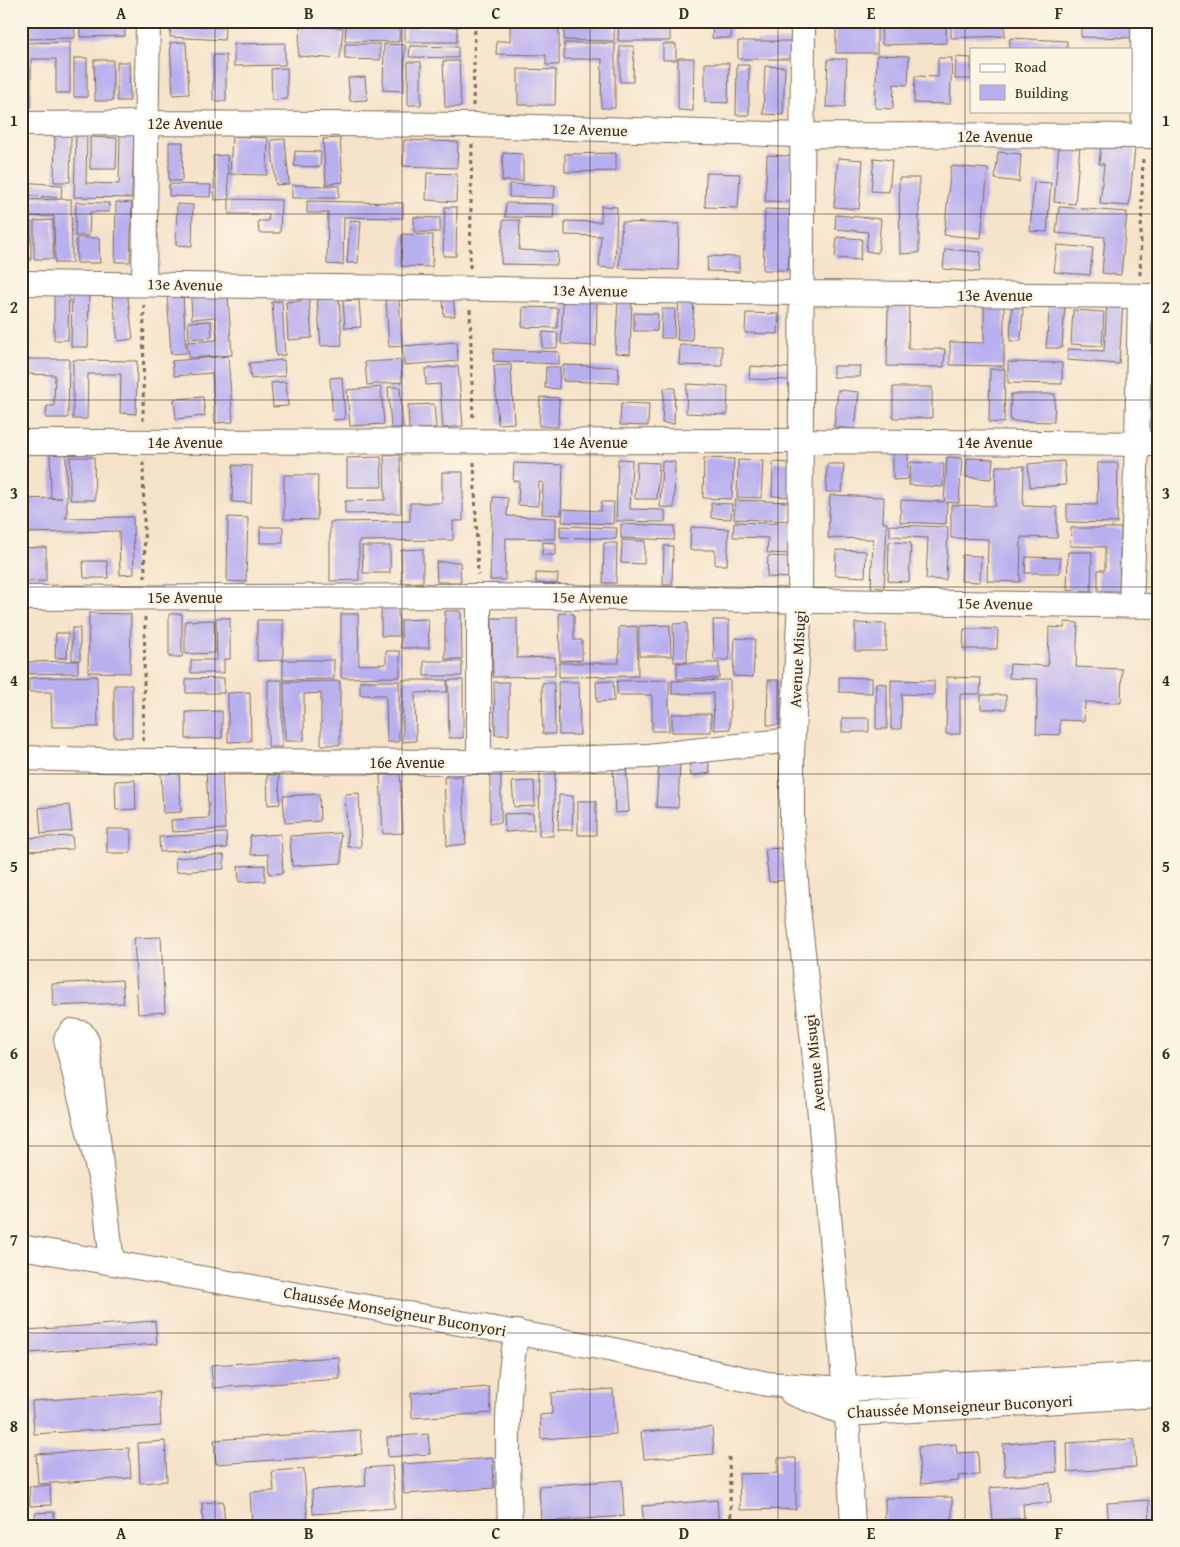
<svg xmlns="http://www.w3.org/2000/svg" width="1180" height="1547" viewBox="0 0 1180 1547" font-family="'Gentium Book Plus',serif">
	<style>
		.building { fill: #b8afef }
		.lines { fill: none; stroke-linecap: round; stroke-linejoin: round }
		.minor-casing { stroke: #7c6b5a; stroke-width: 26 }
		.path { stroke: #7c6b5a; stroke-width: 3; stroke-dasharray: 4 4; stroke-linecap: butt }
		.minor { stroke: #fff; stroke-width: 24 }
		.grid { fill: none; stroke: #3b2a1e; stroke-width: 1; stroke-opacity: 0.55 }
		.labels { text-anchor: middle; stroke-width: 5; stroke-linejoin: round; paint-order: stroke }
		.street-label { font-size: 16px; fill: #3b2a1e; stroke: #fcf5e5 }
		.neatline { fill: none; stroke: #3b2a1e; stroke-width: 2 }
		.grid-label { font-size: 16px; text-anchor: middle; font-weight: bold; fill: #3b2a1e }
	</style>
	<rect width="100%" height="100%" fill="#fcf5e5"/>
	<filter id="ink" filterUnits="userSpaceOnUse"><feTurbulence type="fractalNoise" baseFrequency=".02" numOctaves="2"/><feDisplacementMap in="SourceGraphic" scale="10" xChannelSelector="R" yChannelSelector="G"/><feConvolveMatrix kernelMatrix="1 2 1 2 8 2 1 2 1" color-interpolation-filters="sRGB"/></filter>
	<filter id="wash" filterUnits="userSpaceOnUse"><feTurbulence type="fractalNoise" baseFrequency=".0096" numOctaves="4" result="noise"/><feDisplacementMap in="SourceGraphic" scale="20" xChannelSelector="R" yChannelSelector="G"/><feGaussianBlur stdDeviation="1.12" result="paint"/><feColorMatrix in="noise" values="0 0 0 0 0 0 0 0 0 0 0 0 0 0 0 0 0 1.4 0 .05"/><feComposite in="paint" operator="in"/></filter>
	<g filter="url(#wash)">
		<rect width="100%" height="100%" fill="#f5e3c9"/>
		<g id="blocks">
			<path class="building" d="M229,21H240V26L229,25Z
				M329,21H343V24H329Z
				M446,21H459V24H446Z
				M510,21H559V65H546V55L496,54L497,41H510Z
				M602,21H614V41L564,40V25H602Z
				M652,21H670V41H618L619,22Z
				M713,21H731V38H712Z
				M762,21H791V25H762Z
				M836,21H877V53H836Z
				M881,21H907V25L946,23V43L882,45Z
				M951,21H1004L1005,36L951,38Z
				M1081,21H1138V38L1081,37Z
				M21,22H74L75,38L21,39Z
				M80,22H125V36L80,37Z
				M171,24L225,28L224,40L170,37Z
				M346,25L400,26L399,42L345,41Z
				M300,26L343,28L340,59L298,56Z
				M405,27H457V42H405Z
				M1010,38L1067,41V49H1010Z
				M738,41H792V59H738Z
				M70,42V93H56V59H31V107H21V43Z
				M186,42L189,94L173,95L170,43Z
				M285,43V65L234,66V44Z
				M564,43H615V108H601L602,59H564Z
				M345,44H380V60L345,59Z
				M384,44L405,45L404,91L383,90Z
				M663,44H676V60H663Z
				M410,46L458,47V58L409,57Z
				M620,46H634L633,82H620Z
				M213,55H226V101H213Z
				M877,55L909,56L908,85L894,84L893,109L875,108Z
				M956,57L971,58V79H955Z
				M74,58H87V97H74Z
				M678,58H694L693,111L678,110Z
				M938,58H952L950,104L914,103L915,76L938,77Z
				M828,59H847L845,107H826Z
				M94,60H113V101H95Z
				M443,61H459L461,107H445Z
				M117,62H129L130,101H117Z
				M408,62H421V105H408Z
				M705,63H729L728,103L705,102Z
				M737,65H749V115H736Z
				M765,66L785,67L783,115L763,114Z
				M287,68V99L272,100L271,69Z
				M518,69L556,70L555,105H518Z
				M365,77L367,100L350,101L348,78Z
				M76,132L87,133L86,183L119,184L120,132H134L132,198L74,197Z
				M55,135H71L70,182H54Z
				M232,136L268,138L267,175L230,174Z
				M90,137L117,138L116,169H90Z
				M340,138L343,182L326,184L323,139Z
				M285,139L289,184L276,185L271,140Z
				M404,140L458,142L457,168L403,166Z
				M169,142H183L182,181H169Z
				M1059,144L1080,146L1075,204L1054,202Z
				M1101,145L1135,148L1129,206L1100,204L1104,164H1099Z
				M295,151L321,152L320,167L294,166Z
				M998,152L1021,154L1019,182L995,179Z
				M503,153L523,154V181H502Z
				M616,153V171L565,172V154Z
				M227,155L229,199L281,200L280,233H259L258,221H268L269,214H229V199L215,200L213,156Z
				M767,155L791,156L789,202L765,201Z
				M838,158L863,160L859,209L834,207Z
				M874,158L892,160L889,192L871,191Z
				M951,166L988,169L981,238L944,235Z
				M427,173L457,174L456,202L426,200Z
				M706,173L740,174L738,208L705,207Z
				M899,178H919V253L900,254Z
				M21,182L62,185L61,198L21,195Z
				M1034,182L1051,183L1047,232L1030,231Z
				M169,184L211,185L210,197L169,196Z
				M509,184L555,185L554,198L509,197Z
				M292,185L339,186V198H292Z
				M71,199L72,263H55L54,216L21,217V200Z
				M307,201L403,203V218L344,217L343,265L327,264L328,213H307Z
				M76,202L109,203V212H90L89,236H75Z
				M116,202L132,203L130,262H115Z
				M506,203L554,204L553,218L505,217Z
				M177,204L193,205L192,246L176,245Z
				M601,206L617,207L615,268L599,267L601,236L565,235V221L601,222Z
				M445,207H457L456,256H443Z
				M1059,207L1127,212L1121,275L1102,273L1105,237L1056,233Z
				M765,209L791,210L788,270H763Z
				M836,215L881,219L878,253L866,251L868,232L835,229Z
				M414,217L440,218V232H414Z
				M53,220V259H34V221Z
				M350,220L361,221L358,263H347Z
				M503,220H520L519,250L558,252L557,265L501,264Z
				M21,221H31V260L21,261Z
				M622,222L679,224L678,270L619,268Z
				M402,234L433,235L432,267L401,266Z
				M837,237L862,239L860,260L835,258Z
				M76,238H99L100,263H77Z
				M1057,245L1093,248L1090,275L1054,272Z
				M945,249L981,252L979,272L943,269Z
				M708,256L739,257V272L707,271Z
				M72,290H89L88,347H71Z
				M127,290L133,339L118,341L112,292Z
				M167,292H183L186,353L171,354Z
				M54,293L69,294L68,340H54Z
				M228,296L232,355L189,358L187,342L217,340L215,317L192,319L191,298Z
				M453,297L455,316H444L443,298Z
				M339,298L342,345L321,346L317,300Z
				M399,299L402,346L389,347L386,300Z
				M679,299H694L692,341L677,340Z
				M309,300L312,338L288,340L286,302Z
				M359,300L361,327L345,328L343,301Z
				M282,301L285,355L276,356L272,302Z
				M563,301L597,302L596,346L561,344Z
				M618,301L632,302L630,354L615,353Z
				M1107,302L1123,303L1119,364L1067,360L1068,349L1104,351Z
				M1050,303L1065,304L1062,348H1046Z
				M888,305H909L908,349H945L944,367L887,366Z
				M984,306H1004V366L950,365V342L984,343Z
				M523,307L558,308L557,328L522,327Z
				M1012,307L1023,308L1021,341H1010Z
				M662,309H675L674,338H661Z
				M1073,310L1104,312L1102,346L1071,344Z
				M634,313L658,314L657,331H634Z
				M746,313L779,314L778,334L745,333Z
				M211,321L212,337L189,339L188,322Z
				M543,332L558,333L557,348H542Z
				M457,342L458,361L404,365L402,346Z
				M680,345L722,346V366L679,365Z
				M494,349L559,352V364L493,361Z
				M228,356L233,422L215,423L212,373L174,376L172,361Z
				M21,359H69L68,418H46L47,406H54L55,375L26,374V418H21Z
				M73,360L137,361L136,414L120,413L121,374H88L87,419H73Z
				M284,360L285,376L251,379L249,363Z
				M401,360L402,382L367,385L365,362Z
				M1008,362L1062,363V384L1008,383Z
				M511,365L514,423L498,424L494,366Z
				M563,365L619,367L618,383L563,381Z
				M458,366L463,426L443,428L440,384L426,385L425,369Z
				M750,366L790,368L789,380L749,379Z
				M833,366H861L860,377H833Z
				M546,367H560L559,389L545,388Z
				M990,369H1005L1004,423L989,422Z
				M342,377L345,419L333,420L330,378Z
				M286,382L288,406L273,407L271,383Z
				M687,384L728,386L727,415L686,413Z
				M381,387L384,424L350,426L347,390Z
				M388,387H400L403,428H391Z
				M893,387H932V418H893Z
				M664,388H675L674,424L662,423Z
				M838,390L859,392L855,429L834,427Z
				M1011,394H1055L1054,422L1010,421Z
				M203,397L205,416L176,419L174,399Z
				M540,397L559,398L558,427L539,426Z
				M621,403L649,404L648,426L620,425Z
				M434,404L436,428L409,430L408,405Z
				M893,452H908V479L893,480Z
				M50,453H66L67,515L65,518L133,517L134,574L120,575L119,531L21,533V499L62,498H51Z
				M384,455H400L401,513L345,514V501L385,500Z
				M70,457H94L95,500H70Z
				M381,457L382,487H347V458Z
				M947,457L962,458L959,503L947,502L946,524L900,522L901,500L944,502Z
				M704,458L734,459L732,499L703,498Z
				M967,458L993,459L991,479L966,477Z
				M618,459L632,460L630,509L665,510V522L616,521Z
				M738,460L763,461L761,498L737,497Z
				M662,461L675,462L674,508L660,507Z
				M1064,461L1066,485L1030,487L1028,464Z
				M637,462L659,463L657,499H635Z
				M773,462L793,463L792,497L772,496Z
				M911,462L944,464L943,487L909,485Z
				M514,463L563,465L561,515L542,514L543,482H539L538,506L518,505L519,481H513Z
				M1098,463H1118L1117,523L1067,522V504L1097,505Z
				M827,464H844L842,492H826Z
				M233,465L252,466L251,503L232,502Z
				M1156,465H1159V521L1153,520Z
				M996,466H1024L1023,506L1057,507V538L1021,537L1020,582L987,581L988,539L951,538V505L995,506Z
				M442,472H463V521H453V540L359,541V580L330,581V522L410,521V503H442Z
				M284,475H318L317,520L284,519Z
				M830,495L884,497L883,523H887L884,588L871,587L873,539L828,538Z
				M493,497L508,498L507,516L556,518V539L506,538L505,580H490Z
				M735,500L790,502L789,521L734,519Z
				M601,502H614L613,524L562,522L563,509L601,511Z
				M711,503L732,504L731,519L711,518Z
				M228,517L248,518L246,582L227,581Z
				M734,522L792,524L791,554L767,553L768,538L733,537Z
				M621,524L675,526L674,540L621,538Z
				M890,525L948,527L946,580L926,579L928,538L890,536Z
				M560,526L617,528L616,539L560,537Z
				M260,527H283V543H260Z
				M691,527L729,529L727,565H715V550H690Z
				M1071,528H1121L1119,591H1098V570H1105V547L1070,546Z
				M622,540L645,541L644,564L621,563Z
				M543,542L556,543V555H542Z
				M889,542L911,543L909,582L888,581Z
				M604,543H617L616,583H603Z
				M362,546H390V573H363Z
				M664,546H673L672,585H663Z
				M46,547V581L21,582V548Z
				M423,549V582L402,583L401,550Z
				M836,550L866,551L865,577L835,575Z
				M1068,552H1092L1091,591L1067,590Z
				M962,555L981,556L980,582L961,581Z
				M768,556L790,557L789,578L767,577Z
				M1026,557L1060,558V573H1025Z
				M83,561H107L108,578H84Z
				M436,562H460L461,582H437Z
				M536,573L558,574L557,584L536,583Z
				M381,608H398L399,636H381Z
				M445,611H461L462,659H445Z
				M89,613L131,614L130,673L88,672Z
				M559,613L574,614V640H582V660L560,661Z
				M169,614H182V657H169Z
				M341,614H358L359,665L386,664V651H400V677L341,678Z
				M21,615H26V662L78,661V673L21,674Z
				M216,618H230V659H224V673H191V660H217Z
				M492,618H517V658L555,657V676L493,677Z
				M428,619L429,648H401V620Z
				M214,620L215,653L185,654V621Z
				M257,620H283V660L257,661Z
				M713,620H729V660H714Z
				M1065,622L1078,623L1076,667L1122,669L1121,703L1085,702L1084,721L1060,720V735L1036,734L1038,679L1009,678L1010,664L1048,666L1049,627L1064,628Z
				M687,623V662H674L673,624Z
				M855,623L886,624V651H855Z
				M670,625L671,656H639V626Z
				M637,626L638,676L559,677V663H619V627Z
				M72,628H80V660H72Z
				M964,629H998L997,649H963Z
				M56,633H68L67,658H55Z
				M735,638L755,639L753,677L733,676Z
				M283,660H334V679L283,680Z
				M424,661H462V676H424Z
				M677,663H719V678L677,679Z
				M97,676L98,727H52L51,692H29V678Z
				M839,677L872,678V693L839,692Z
				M947,677L981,678L980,694H960V734H946Z
				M224,678V693H186V679Z
				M268,680H282V747H268Z
				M402,680H447V692L415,693L416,741L403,742Z
				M448,680H463V738H449Z
				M669,680V731H652V695H617V681Z
				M730,680V729L714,730L713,693L672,694V681Z
				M768,680H779V725H767Z
				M891,680L934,681V695L902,694L901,729H891Z
				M340,681V745H321V693L304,694V741H285L284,682Z
				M360,681H399V742H387L386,695H360Z
				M613,681L614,701L597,702L596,682Z
				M494,682H509V735H495Z
				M558,682H579L580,735H559Z
				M542,683H554L555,734H543Z
				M876,683L887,684V729H876Z
				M114,685H132V737H114Z
				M250,692L251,741L228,742V693Z
				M981,695H1006V709H981Z
				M222,711V738L186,739V712Z
				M672,714H711V732H672Z
				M842,718H869V732H842Z
				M708,757L710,773L691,776L689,760Z
				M659,762L680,763L678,808L656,807Z
				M613,765H626L629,812L615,813Z
				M490,769H501V823H490Z
				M540,770H555L553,836H539Z
				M206,771H222L225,829L172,832L171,820L209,818Z
				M179,772L181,812L163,813L161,773Z
				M400,774L403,833L383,834L380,775Z
				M267,775H279L280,804L268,805Z
				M462,776L466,844L447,846L444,777Z
				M135,780L136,809L116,810L115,781Z
				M534,781L535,806L514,807L512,782Z
				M359,793L361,847H348L345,794Z
				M319,794L320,821L285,823L283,796Z
				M559,795L573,796L572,830H558Z
				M578,801H596V835H578Z
				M69,805L72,831L41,834L39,808Z
				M533,813L534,830L505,832L504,814Z
				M107,829H131V853H107Z
				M226,833L227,848L160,852L159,837Z
				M340,833L342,863L292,866L290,836Z
				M281,834L283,873L269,874L268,854L251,855L250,836Z
				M72,836L73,849L27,851V838Z
				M21,839H23L26,877H21Z
				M781,848L785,880L769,882L765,849Z
				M224,855V869L176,872L175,858Z
				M265,865V881L239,882L238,866Z
				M161,937L165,1012L138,1014L134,938Z
				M122,980L124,1003L53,1006L52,984Z
				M155,1321L157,1344L29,1353L27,1330Z
				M339,1357L340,1379L213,1388L211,1365Z
				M489,1387L491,1413L412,1418L411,1393Z
				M613,1389L616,1434L541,1439L540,1415L552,1414L551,1393Z
				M159,1392L161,1426L34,1434L32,1401Z
				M712,1427L714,1454L644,1459L641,1432Z
				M360,1430L362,1454L216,1464L214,1440Z
				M428,1434L430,1454L388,1457L387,1437Z
				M1134,1439L1136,1467L1068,1472L1067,1443Z
				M1055,1440L1057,1472L1005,1476L1003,1444Z
				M165,1441L167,1481L140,1483L138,1443Z
				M956,1444L957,1453L978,1452L979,1475L958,1476L959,1481L921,1484L918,1447Z
				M129,1448L131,1478L38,1484L36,1454Z
				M493,1458L494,1488L404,1494L402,1464Z
				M778,1458H796V1509L740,1510L739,1474L778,1473Z
				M392,1466L395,1508L313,1514L312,1490L366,1486L365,1468Z
				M304,1469L308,1526H276V1524L252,1526L250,1492L274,1491L272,1471Z
				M622,1480L624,1516L541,1522L539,1486Z
				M1050,1483L1051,1502L1023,1504L1024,1518L993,1520L990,1488Z
				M50,1485L51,1505L30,1506L29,1487Z
				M952,1497V1526H885V1498Z
				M717,1500L719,1526H644L642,1506Z
				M1149,1500L1150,1526H1109L1107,1503Z
				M223,1501L225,1526H203L202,1503Z
				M54,1512V1526H36L35,1513Z
				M489,1518L490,1526H410V1523Z"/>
		</g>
	</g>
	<g filter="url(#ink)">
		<use href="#blocks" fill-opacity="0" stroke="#7c6b5a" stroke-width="1"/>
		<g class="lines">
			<defs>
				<path id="minor" d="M803,21L800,600L792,754V824L798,908L814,1050L847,1414L853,1526
					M1143,21L1144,136
					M21,124L147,123L473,125L801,135L1159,136
					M21,283L803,293L1159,296
					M144,284L148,21
					M21,442L801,441L1159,444
					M479,596V762
					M21,598L479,596L1159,606
					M1131,606L1137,443L1140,296
					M21,758L143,761L479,762L648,756L792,740
					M102,1185L66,1039L72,1031L82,1033L87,1041L112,1263
					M21,1247L604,1348L767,1384L845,1389L1159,1374
					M792,1393L847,1414L1159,1395
					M510,1526C508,1461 504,1396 517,1332"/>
			</defs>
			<use href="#minor" class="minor-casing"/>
			<path class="path" d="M473,106L475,21
				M470,268L472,144
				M1140,275L1143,156
				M470,309L473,420
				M143,421L144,304
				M143,462L145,578
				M474,462L478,575
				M143,741L145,617
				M729,1457L731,1526
				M633,1522V1526"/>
			<use href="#minor" class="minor"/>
		</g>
	</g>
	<path class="grid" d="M215,21V1526M402,21V1526M590,21V1526M778,21V1526M965,21V1526M21,214H1159M21,400H1159M21,587H1159M21,774H1159M21,960H1159M21,1146H1159M21,1333H1159"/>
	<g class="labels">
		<g class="street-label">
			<text x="185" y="129">12e Avenue</text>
			<text transform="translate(590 129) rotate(2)" y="6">12e Avenue</text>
			<text x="995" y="142">12e Avenue</text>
			<text transform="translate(185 284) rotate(1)" y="6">13e Avenue</text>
			<text transform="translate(590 290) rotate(1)" y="6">13e Avenue</text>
			<text x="995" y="301">13e Avenue</text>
			<text x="185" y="448">14e Avenue</text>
			<text x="590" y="448">14e Avenue</text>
			<text x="995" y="448">14e Avenue</text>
			<text x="185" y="603">15e Avenue</text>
			<text transform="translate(590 597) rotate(1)" y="6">15e Avenue</text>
			<text transform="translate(995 603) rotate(1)" y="6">15e Avenue</text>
			<text transform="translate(797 659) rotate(-87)" y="6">Avenue Misugi</text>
			<text x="407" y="768">16e Avenue</text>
			<text transform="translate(814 1063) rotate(-96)" y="6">Avenue Misugi</text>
			<text transform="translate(395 1311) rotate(10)" y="6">Chaussée Monseigneur Buconyori</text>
			<text transform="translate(960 1406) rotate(-3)" y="6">Chaussée Monseigneur Buconyori</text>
		</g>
	</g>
	<rect width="1180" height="1547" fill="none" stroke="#fcf5e5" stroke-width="55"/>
	<rect x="970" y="48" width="162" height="65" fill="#fcf5e5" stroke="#afa495"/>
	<rect x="980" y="64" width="25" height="8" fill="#ffffff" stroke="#afa495"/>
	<text x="1015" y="72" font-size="15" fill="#3b2a1e">Road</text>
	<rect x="980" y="85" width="25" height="15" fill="#b8afef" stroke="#afa495"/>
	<text x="1015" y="98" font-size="15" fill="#3b2a1e">Building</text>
	<rect x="28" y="28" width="1124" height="1492" class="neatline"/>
	<g class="grid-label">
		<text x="121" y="19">A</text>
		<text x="309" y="19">B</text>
		<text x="496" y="19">C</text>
		<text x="684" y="19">D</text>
		<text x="871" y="19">E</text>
		<text x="1059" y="19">F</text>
		<text x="14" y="126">1</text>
		<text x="1166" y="126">1</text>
		<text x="14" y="313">2</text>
		<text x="1166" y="313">2</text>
		<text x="14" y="499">3</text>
		<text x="1166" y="499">3</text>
		<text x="14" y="686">4</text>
		<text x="1166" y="686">4</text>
		<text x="14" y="872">5</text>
		<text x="1166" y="872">5</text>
		<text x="14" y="1059">6</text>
		<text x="1166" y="1059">6</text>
		<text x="14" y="1245">7</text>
		<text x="1166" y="1245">7</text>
		<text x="14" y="1432">8</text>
		<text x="1166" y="1432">8</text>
		<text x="121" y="1539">A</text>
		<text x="309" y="1539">B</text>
		<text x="496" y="1539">C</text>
		<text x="684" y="1539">D</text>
		<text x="871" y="1539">E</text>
		<text x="1059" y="1539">F</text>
	</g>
</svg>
